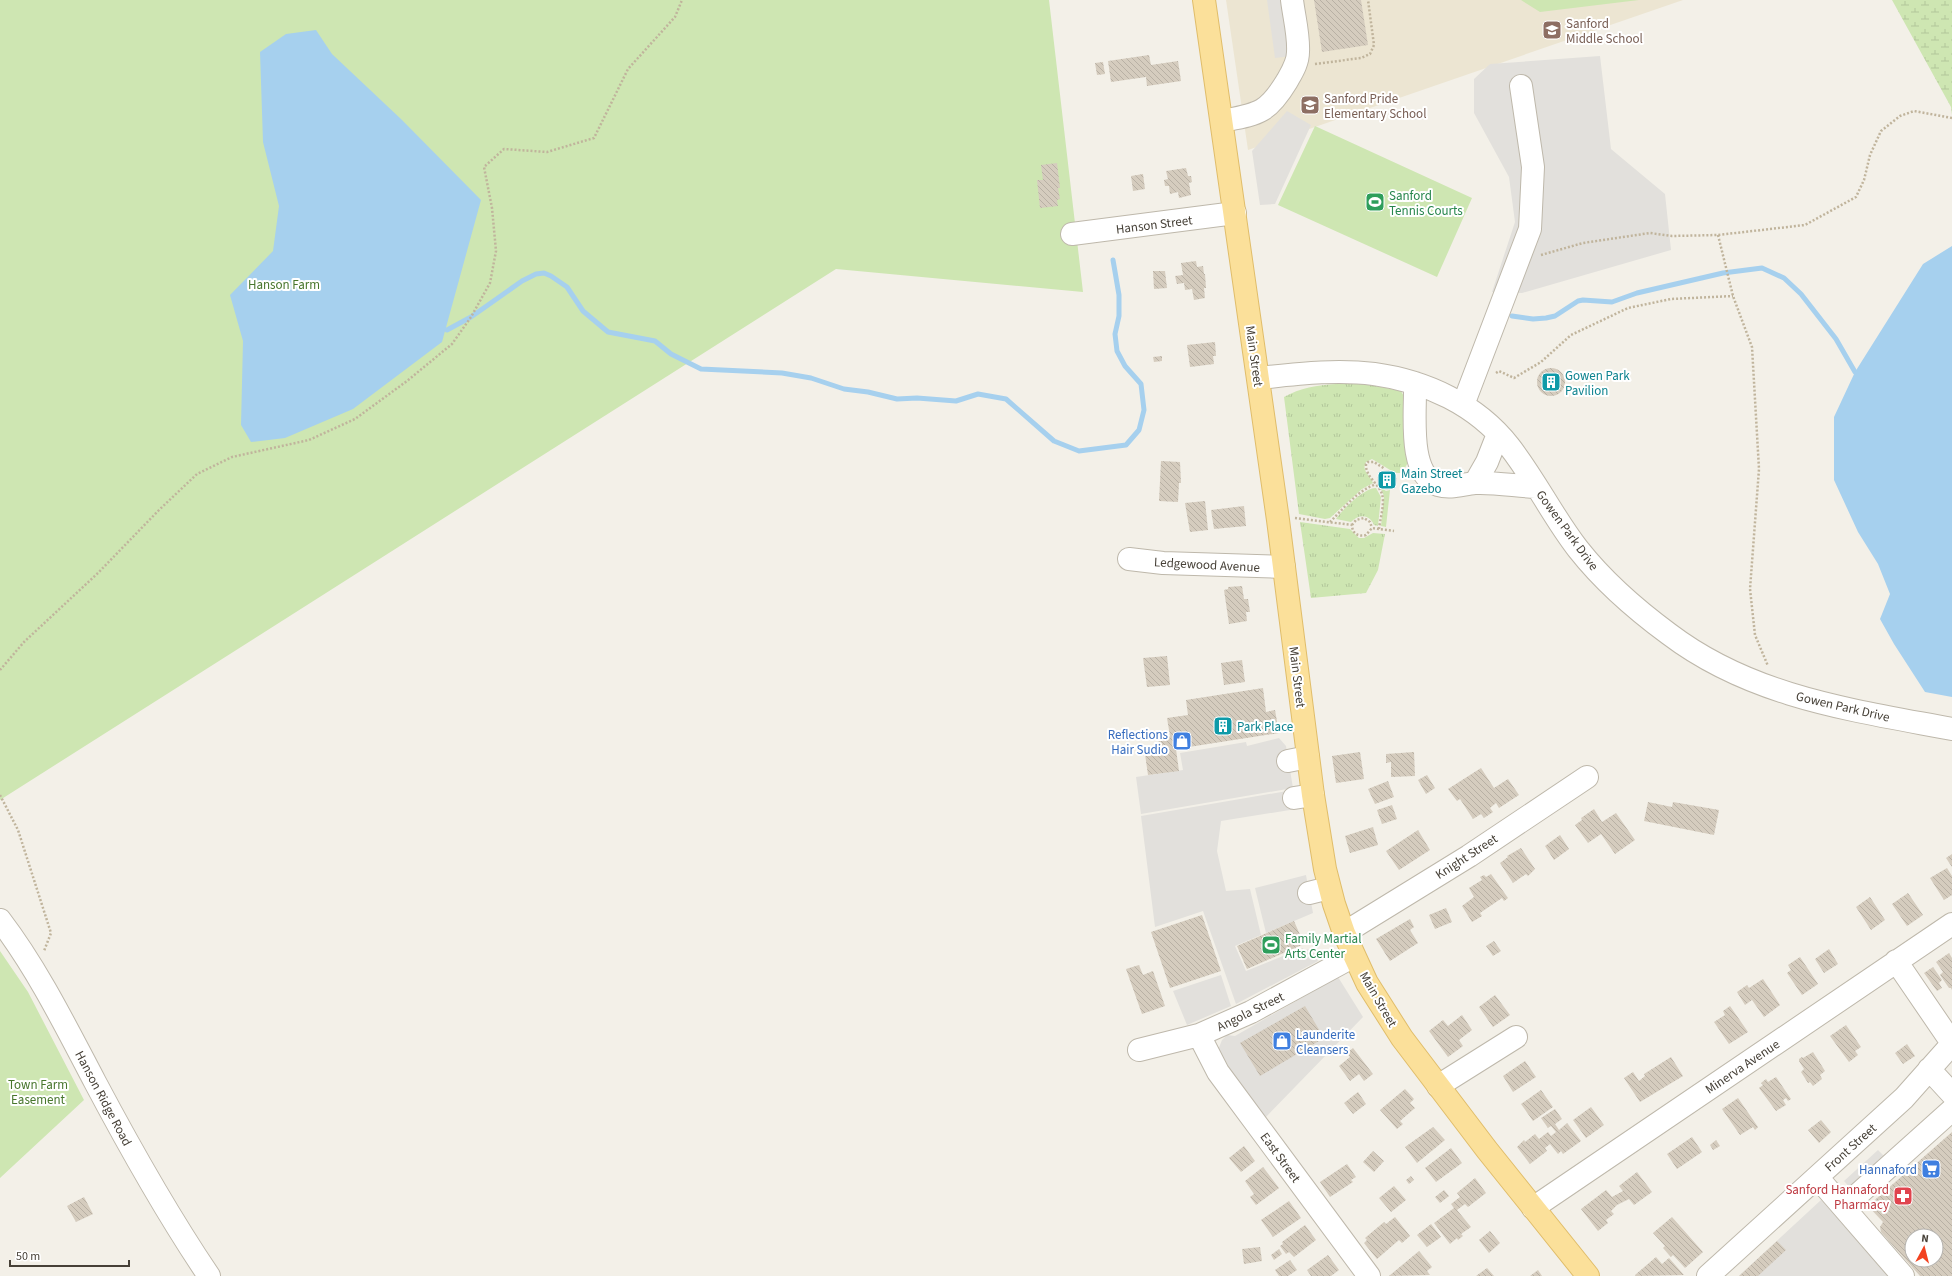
<svg xmlns="http://www.w3.org/2000/svg" width="1952" height="1276" viewBox="0 0 1952 1276" font-family="'Source Sans 3',sans-serif">
	<style>
		.education { fill: #ece5d2 }
		.grass { fill: url(#grass-tufts) }
		.wetland { fill: url(#wetland-marsh) }
		.green { fill: #cee6b2 }
		.parking { fill: #e2e0dc }
		.water { fill: #a6d0ee }
		.lines { fill: none; stroke-linecap: round; stroke-linejoin: round }
		.stream { stroke: #a6d0ee; stroke-width: 5 }
		.building { fill: url(#building-back-hatch); fill-rule: evenodd }
		.minor-casing { stroke: #beb8ab; stroke-width: 24 }
		.major-casing { stroke: #e0bd6a; stroke-width: 24 }
		.path { stroke: #c0b49c; stroke-width: 2.5; stroke-dasharray: 2 2; stroke-linecap: butt }
		.minor { stroke: #fff; stroke-width: 22 }
		.major { stroke: #fbe09a; stroke-width: 22 }
		.labels { text-anchor: middle; stroke-width: 4; stroke-linejoin: round; paint-order: stroke }
		.education-label { font-size: 13px; fill: #785e54; stroke: #fff; text-anchor: start }
		.leisure-label { font-size: 13px; fill: #27864d; stroke: #fff; text-anchor: start }
		.street-label { font-size: 13px; fill: #464037; stroke: #fff }
		.park-label { font-size: 13px; fill: #47762c; stroke: #fff }
		.culture-label { font-size: 13px; fill: #0d838f; stroke: #fff; text-anchor: start }
		.shop-label { font-size: 13px; fill: #366cbe; stroke: #fff; text-anchor: end }
		.health-label { font-size: 13px; fill: #be3a42; stroke: #fff; text-anchor: end }
	</style>
	<defs>
		<pattern id="grass-tufts" width="24" height="20" patternUnits="userSpaceOnUse"><rect width="24" height="20" fill="#cee6b2"/><path d="M3 7l-1-3M5 7V3M7 7l1-3M15 17l-1-3M17 17v-4M19 17l1-3" fill="none" stroke="#b2c69a"/></pattern>
		<pattern id="wetland-marsh" width="20" height="14" patternUnits="userSpaceOnUse"><rect width="20" height="14" fill="#cee6b2"/><path d="M1 5h8M5 5V1M11 12h8M15 12V8" fill="none" stroke="#b2c69a"/></pattern>
		<pattern id="building-back-hatch" width="6" height="6" patternUnits="userSpaceOnUse"><rect width="6" height="6" fill="#d5ccbe"/><path d="M-1 5l2 2M0 0l6 6M5-1l2 2" fill="none" stroke="#b8b0a4"/></pattern>
	</defs>
	<rect width="100%" height="100%" fill="#f3f0e8"/>
	<path class="education" d="M1226,0H1683L1248,150Z"/>
	<path class="grass" d="M1336,384H1366L1401,391L1407,402L1410,459L1402,473H1395L1372,459L1366,462C1361,471 1370,475 1373,483L1362,489L1330,518L1325,519L1299,514L1284,397C1300,388 1317,385 1336,384Z
		M1376,488L1381,497L1378,526L1374,525C1369,514 1359,514 1351,522L1336,519C1341,511 1365,487 1376,488Z
		M1300,522L1350,529L1359,538H1364L1373,533L1385,534L1378,570L1366,593L1311,598Z"/>
	<path class="wetland" d="M1892,0H1952V115L1951,107Z"/>
	<path class="green" d="M0,0H1049L1083,292L836,269L0,800Z
		M1521,0H1639L1540,12Z
		M1315,126L1472,198L1437,277L1278,205Z
		M1380,487L1386,491L1390,490L1386,527L1381,526L1384,496Z
		M0,951L28,992L84,1100L0,1178Z"/>
	<path class="parking" d="M1267,0H1302L1309,54L1275,58Z
		M1600,56L1611,149L1665,194L1671,250L1522,293L1492,292L1515,222L1509,177L1474,113V79L1490,64Z
		M1287,111L1311,125L1275,204L1260,205L1252,151Z
		M1279,738L1286,746L1293,788L1141,814L1136,777L1183,770L1180,753L1246,742L1247,746Z
		M1293,790L1296,809L1221,821L1217,851L1226,891L1250,889L1261,935L1235,946L1246,971L1303,948L1304,951L1311,948L1318,961L1236,1004L1203,911L1155,927L1141,816Z
		M1306,875L1313,913L1266,933L1255,888Z
		M1221,975L1231,1006L1187,1025L1173,991Z
		M1338,977L1363,1017L1265,1118L1220,1060L1218,1050L1222,1040L1227,1035L1235,1036Z
		M1878,1150L1887,1159L1852,1190L1844,1181Z
		M1821,1200L1889,1276H1739Z"/>
	<path class="water" d="M316,30L332,54L402,120L481,200L442,342L353,409L285,438L251,442L241,425L243,341L230,295L273,251L279,206L263,142L260,52L286,34Z
		M1952,246V697L1925,692L1894,644L1880,619L1890,594L1878,564L1858,532L1834,480V417L1855,372L1923,264Z"/>
	<g class="lines">
		<path class="stream" d="M1512,316L1533,319L1546,318L1555,316L1578,301L1583,300L1612,302L1637,293L1723,273L1762,268L1784,278L1801,294L1836,339L1855,372
			M447,330L471,317L522,281L536,274L544,273L551,276L567,287L583,311L608,332L655,341L671,354L701,369L782,373L811,378L844,389L868,392L897,399L917,398L956,401L978,394L1006,399L1054,441L1079,451L1126,445L1139,430L1144,410L1141,384L1125,366L1117,351L1115,334L1119,316V295L1113,260"/>
	</g>
	<path class="building" d="M1314,0H1361L1368,45L1322,52Z
		M1149,55L1151,65L1178,61L1181,81L1147,86L1146,77L1111,82L1108,61Z
		M1103,62L1105,74L1097,75L1095,63Z
		M1057,163L1060,188H1058L1060,199L1057,200L1058,206L1040,208L1037,180H1043L1041,165Z
		M1186,168L1188,176H1191L1192,182L1189,183L1191,195L1179,198L1178,192L1170,194L1169,186H1165L1164,180L1168,179L1166,171Z
		M1143,174L1145,189L1133,191L1131,176Z
		M1196,261L1197,267L1203,266L1204,274H1205L1206,288H1204L1205,298L1194,300L1192,289L1185,290L1184,283L1177,284L1175,276L1183,275L1181,263Z
		M1153,271H1165L1167,288L1154,289Z
		M1215,342L1216,356H1213L1214,364L1190,367L1187,345Z
		M1162,356V361L1154,362L1153,357Z
		M1537 382a14 14 0 1 1 28 0a14 14 0 1 1-28 0Z
		M1161,461L1180,462L1181,483H1179L1178,502L1159,501Z
		M1377 480a10 10 0 1 1 20 0a10 10 0 1 1-20 0Z
		M1205,501L1208,530L1190,532L1185,503Z
		M1244,506L1246,526L1214,529L1211,510Z
		M1242,586L1244,599H1248L1250,612H1246L1247,621L1229,624L1224,590L1228,589V587Z
		M1167,656L1170,685L1147,687L1143,658Z
		M1242,660L1245,682L1224,685L1221,663Z
		M1263,688L1266,712L1275,710L1279,733L1176,749L1179,771L1148,775L1145,754L1160,751L1158,737L1170,736L1167,718L1188,715L1186,700Z
		M1360,752L1364,779L1336,783L1332,756Z
		M1414,752L1415,776L1391,777V762L1386,763V754Z
		M1481,768L1494,788L1508,779L1519,795L1499,808L1496,803L1490,808L1493,812L1484,818L1481,814L1473,819L1460,799L1457,801L1448,789Z
		M1427,775L1435,788L1426,794L1418,780Z
		M1388,781L1394,797L1375,804L1368,789Z
		M1648,802L1672,807L1673,802L1719,810L1714,835L1644,821Z
		M1392,805L1397,819L1382,824L1377,810Z
		M1594,809L1602,822L1616,813L1635,840L1615,854L1601,834L1588,843L1575,825L1582,820L1581,818Z
		M1373,827L1378,845L1350,853L1345,836Z
		M1418,830L1430,850L1399,870L1386,851Z
		M1560,835L1569,849L1554,860L1545,846Z
		M1521,848L1535,869L1528,876L1526,874L1513,883L1500,863L1508,857L1507,856Z
		M1952,854V867L1946,858Z
		M1947,868L1952,876V895L1944,900L1930,878Z
		M1491,874L1508,898L1504,901L1502,898L1480,913L1482,916L1472,922L1462,906L1474,897L1469,888L1482,880L1480,877L1484,875L1486,877Z
		M1908,893L1923,915L1907,926L1892,904Z
		M1870,897L1885,920L1871,930L1856,907Z
		M1446,908L1452,922L1435,929L1429,915Z
		M1202,915L1221,971L1170,988L1151,932Z
		M1410,919L1414,927L1410,930L1418,943L1390,961L1376,939Z
		M1294,921L1304,944L1247,969L1237,946Z
		M1494,941L1501,951L1493,956L1486,946Z
		M1829,949L1838,964L1824,973L1815,959Z
		M1949,953L1952,958V990L1951,988H1949L1940,975L1943,972L1936,962Z
		M1800,957L1818,984L1802,995L1787,973L1791,970L1788,965Z
		M1139,965L1143,975L1153,971L1165,1006L1142,1014L1126,969Z
		M1933,967L1942,980L1939,983L1942,988L1937,991L1924,973Z
		M1763,979L1780,1005L1764,1017L1752,1000L1745,1005L1737,992L1747,985L1749,988Z
		M1495,995L1510,1015L1493,1027L1479,1007Z
		M1305,1006L1324,1038L1260,1076L1240,1043Z
		M1730,1006L1748,1032L1729,1044L1714,1022L1725,1015L1723,1011Z
		M1462,1015L1472,1030L1459,1040L1463,1046L1448,1057L1429,1031L1443,1020L1448,1026Z
		M1846,1025L1861,1047L1855,1051L1858,1055L1849,1062L1830,1036Z
		M1907,1044L1915,1056L1903,1064L1895,1053Z
		M1353,1048L1373,1074L1364,1081L1359,1074L1350,1081L1339,1066L1350,1057L1347,1053Z
		M1813,1052L1825,1071L1820,1075L1822,1079L1813,1086L1810,1082L1808,1083L1801,1072L1804,1069L1799,1061V1059L1802,1057L1803,1058Z
		M1671,1057L1683,1076L1640,1102L1624,1078L1633,1072L1639,1081L1645,1076L1644,1074Z
		M1525,1061L1536,1077L1513,1092L1503,1076Z
		M1776,1077L1791,1099L1788,1101L1786,1098L1783,1100L1786,1105L1776,1111L1759,1088L1763,1085L1761,1083L1766,1079L1768,1082Z
		M1405,1089L1414,1099L1410,1103L1415,1108L1400,1121L1403,1124L1397,1129L1380,1110Z
		M1541,1090L1553,1107L1533,1121L1521,1104Z
		M1358,1092L1366,1104L1353,1114L1344,1103Z
		M1738,1098L1758,1127L1755,1130L1753,1127L1740,1135L1722,1109Z
		M1591,1107L1604,1125L1586,1138L1573,1120Z
		M1555,1109L1562,1119L1555,1124L1559,1130L1567,1123L1581,1141L1563,1154L1561,1151L1558,1154L1550,1144L1545,1148L1547,1151L1530,1164L1517,1147L1524,1140L1525,1142L1535,1134L1539,1139L1548,1132L1551,1136L1556,1132L1551,1126L1548,1128L1541,1118Z
		M1821,1120L1831,1132L1819,1143L1808,1130Z
		M1433,1127L1445,1140L1417,1163L1405,1147Z
		M1952,1132V1276H1920L1881,1232L1880,1227L1883,1222L1868,1206ZM1912,1236H1936V1260H1912Z
		M1692,1137L1702,1152L1677,1169L1667,1154Z
		M1716,1140L1720,1146L1713,1150L1710,1145Z
		M1244,1146L1255,1161L1241,1172L1229,1158Z
		M1451,1148L1462,1163L1436,1182L1425,1168Z
		M1373,1151L1384,1161L1374,1172L1363,1162Z
		M1347,1164L1356,1177L1351,1180L1353,1182L1330,1197L1320,1182Z
		M1263,1167L1279,1188L1256,1205L1250,1197L1254,1194L1245,1181Z
		M1637,1172L1652,1192L1634,1205L1629,1199L1617,1205L1611,1211L1614,1214L1606,1220L1608,1223L1598,1231L1581,1209L1606,1190L1612,1197L1623,1191L1619,1186Z
		M1411,1176L1414,1180L1409,1184L1406,1180Z
		M1475,1178L1486,1193L1468,1207L1465,1204L1457,1210L1471,1227L1461,1234L1463,1236L1458,1240L1457,1238L1450,1244L1434,1223L1454,1208L1451,1204L1460,1197L1457,1193Z
		M1394,1186L1406,1200L1391,1212L1379,1198Z
		M1444,1190L1449,1196L1440,1203L1435,1197Z
		M84,1197L93,1214L76,1222L67,1206Z
		M1289,1201L1301,1218L1273,1237L1261,1220Z
		M1395,1217L1410,1236L1402,1243L1399,1240L1377,1259L1364,1243L1367,1240L1365,1238L1384,1222L1386,1224Z
		M1672,1217L1703,1252L1685,1268L1673,1255L1671,1257L1663,1248L1665,1246L1653,1233Z
		M1431,1224L1441,1237L1427,1247L1417,1235Z
		M1305,1225L1316,1240L1294,1257L1289,1252L1286,1254L1280,1246L1283,1244L1282,1242Z
		M1490,1231L1500,1243L1489,1253L1479,1240Z
		M1777,1241L1786,1250L1758,1276H1739Z
		M1260,1247L1262,1261L1244,1264L1242,1249Z
		M1279,1249L1282,1254L1274,1260L1271,1255Z
		M1419,1251L1432,1267L1427,1271L1430,1275L1389,1276Z
		M1328,1255L1339,1270L1331,1276H1311L1307,1270Z
		M1656,1257L1662,1264L1669,1258L1684,1275L1636,1276L1635,1275Z
		M1290,1260L1297,1270L1288,1276H1279L1275,1270Z
		M1487,1268L1494,1276H1476Z
		M1538,1270L1542,1276H1530Z"/>
	<g class="lines">
		<defs>
			<path id="minor" d="M1222,121C1258,114 1267,114 1287,81C1292,72 1298,63 1298,52C1299,35 1294,17 1292,0
				M1072,234L1235,213
				M1259,378C1297,374 1336,369 1374,374C1426,381 1477,405 1509,446C1535,479 1553,517 1578,549C1604,582 1635,609 1669,634C1752,697 1852,710 1952,729
				M1415,383C1416,410 1407,474 1438,485C1451,489 1463,484 1475,483C1494,482 1516,486 1536,487
				M1463,405L1530,229L1533,167L1521,86
				M1475,483L1487,462L1498,434
				M1129,559L1163,563L1284,567
				M1288,761L1308,757
				M1294,798L1313,795
				M1309,893L1329,888
				M0,920C38,970 66,1027 95,1082C130,1148 167,1214 209,1276
				M1344,933L1469,856L1587,777
				M1896,961L1952,1043
				M1199,1035L1218,1072L1369,1276
				M1139,1050L1199,1035L1251,1012L1354,956
				M1929,1069L1952,1094
				M1438,1086L1516,1037
				M1817,1177L1903,1276
				M1533,1208L1952,924
				M1846,1209L1855,1197L1952,1110
				M1708,1276L1904,1098L1952,1044"/>
			<path id="major" d="M1204,0L1278,520L1313,795L1325,869L1334,904L1344,933L1367,983L1402,1038L1487,1150L1588,1276"/>
		</defs>
		<use href="#minor" class="minor-casing"/>
		<use href="#major" class="major-casing"/>
		<path class="path" d="M1315,64L1361,58L1370,54L1374,45L1368,0
			M1718,235L1733,296L1752,347L1759,469L1750,589L1755,635L1768,666
			M1541,255L1583,243L1650,233L1672,236L1718,235L1805,225L1856,197L1864,180L1870,155L1881,131L1900,116L1914,111L1952,118
			M1496,373L1499,371L1514,378L1541,362L1571,335L1628,308L1671,299L1733,296
			M1295,518L1352,525C1352,534 1359,537 1366,535L1372,528L1394,531
			M1330,522C1344,508 1357,491 1376,484
			M1352,525L1356,520L1364,518L1370,522L1372,528
			M1379,529C1380,519 1385,504 1382,494C1378,483 1365,476 1366,464L1368,462H1374L1385,469
			M0,670L24,642L98,573L159,510L197,474L232,457L309,440L355,419L407,381L452,344L471,317L490,283L496,251L492,208L484,167L504,149L547,152L594,138L628,69L675,17L682,0
			M0,795L18,830L51,933L44,951"/>
		<use href="#minor" class="minor"/>
		<use href="#major" class="major"/>
	</g>
	<defs>
		<symbol id="school-square" viewBox="-11 -11 22 22"><rect x="-9" y="-9" width="18" height="18" rx="4" fill="#8d6e63" stroke="#fff"/><path d="M0-5L7-2L0 1L-7-2ZM-4 1L0 2.5L4 1V4Q0 6-4 4Z" fill="#fff"/></symbol>
		<symbol id="stadium-square" viewBox="-11 -11 22 22"><rect x="-9" y="-9" width="18" height="18" rx="4" fill="#2e9e5b" stroke="#fff"/><path d="M0-5a6.5 5 0 1 0 0 10a6.5 5 0 1 0 0-10ZM-3.5-1.8h7v3.6h-7Z" fill="#fff"/></symbol>
		<symbol id="building-square" viewBox="-11 -11 22 22"><rect x="-9" y="-9" width="18" height="18" rx="4" fill="#0f9aa8" stroke="#fff"/><path d="M-4-6H4V6H1V3H-1V6H-4ZM-2.5-4.3h1.7v1.8h-1.7ZM.8-4.3h1.7v1.8H.8ZM-2.5-1h1.7V.8h-1.7ZM.8-1h1.7V.8H.8Z" fill="#fff"/></symbol>
		<symbol id="shop-square" viewBox="-11 -11 22 22"><rect x="-9" y="-9" width="18" height="18" rx="4" fill="#3f7fe0" stroke="#fff"/><path d="M-5-2.5h2.3a2.7 3.5 0 0 1 5.4 0H5L5.5 6h-11ZM-1.5-2.5h3a1.5 2.3 0 0 0-3 0Z" fill="#fff"/></symbol>
		<symbol id="supermarket-square" viewBox="-11 -11 22 22"><rect x="-9" y="-9" width="18" height="18" rx="4" fill="#3f7fe0" stroke="#fff"/><path d="M-6-5.5h2.5l.6 2H6L4.5 2H-2.5L-4.4-4H-6ZM-1.5 3.2a1.3 1.3 0 1 0 .1 0ZM3 3.2a1.3 1.3 0 1 0 .1 0Z" fill="#fff"/></symbol>
		<symbol id="pharmacy-square" viewBox="-11 -11 22 22"><rect x="-9" y="-9" width="18" height="18" rx="4" fill="#e0444e" stroke="#fff"/><path d="M-2-6h4v4h4v4h-4v4h-4v-4h-4v-4h4Z" fill="#fff"/></symbol>
	</defs>
	<g fill-rule="evenodd">
		<use href="#school-square" x="1541" y="19" width="22" height="22"/>
		<use href="#school-square" x="1299" y="94" width="22" height="22"/>
		<use href="#stadium-square" x="1364" y="191" width="22" height="22"/>
		<use href="#building-square" x="1540" y="371" width="22" height="22"/>
		<use href="#building-square" x="1376" y="469" width="22" height="22"/>
		<use href="#building-square" x="1212" y="715" width="22" height="22"/>
		<use href="#shop-square" x="1171" y="730" width="22" height="22"/>
		<use href="#stadium-square" x="1260" y="934" width="22" height="22"/>
		<use href="#shop-square" x="1271" y="1030" width="22" height="22"/>
		<use href="#supermarket-square" x="1920" y="1158" width="22" height="22"/>
		<use href="#pharmacy-square" x="1892" y="1185" width="22" height="22"/>
	</g>
	<g class="labels">
		<g class="education-label">
			<text x="1566" y="28">Sanford<tspan x="1566" dy="15">Middle School</tspan></text>
			<text x="1324" y="103">Sanford Pride<tspan x="1324" dy="15">Elementary School</tspan></text>
		</g>
		<g class="leisure-label">
			<text x="1389" y="200">Sanford<tspan x="1389" dy="15">Tennis Courts</tspan></text>
			<text x="1285" y="943">Family Martial<tspan x="1285" dy="15">Arts Center</tspan></text>
		</g>
		<g class="street-label">
			<text transform="translate(1154 224) rotate(-7)" y="5">Hanson Street</text>
			<text transform="translate(1255 356) rotate(82)" y="5">Main Street</text>
			<text transform="translate(1568 530) rotate(54)" y="5">Gowen Park Drive</text>
			<text transform="translate(1207 564) rotate(3)" y="5">Ledgewood Avenue</text>
			<text transform="translate(1298 677) rotate(83)" y="5">Main Street</text>
			<text transform="translate(1843 706) rotate(13)" y="5">Gowen Park Drive</text>
			<text transform="translate(1466 856) rotate(-33)" y="5">Knight Street</text>
			<text transform="translate(1379 999) rotate(60)" y="5">Main Street</text>
			<text transform="translate(1250 1011) rotate(-26)" y="5">Angola Street</text>
			<text transform="translate(1742 1066) rotate(-34)" y="5">Minerva Avenue</text>
			<text transform="translate(104 1098) rotate(62)" y="5">Hanson Ridge Road</text>
			<text transform="translate(1850 1147) rotate(-42)" y="5">Front Street</text>
			<text transform="translate(1281 1157) rotate(54)" y="5">East Street</text>
		</g>
		<g class="park-label">
			<text x="284" y="289">Hanson Farm</text>
			<text x="38" y="1089">Town Farm<tspan x="38" dy="15">Easement</tspan></text>
		</g>
		<g class="culture-label">
			<text x="1565" y="380">Gowen Park<tspan x="1565" dy="15">Pavilion</tspan></text>
			<text x="1401" y="478">Main Street<tspan x="1401" dy="15">Gazebo</tspan></text>
			<text x="1237" y="731">Park Place</text>
		</g>
		<g class="shop-label">
			<text x="1168" y="739">Reflections<tspan x="1168" dy="15">Hair Sudio</tspan></text>
			<text x="1296" y="1039" text-anchor="start">Launderite<tspan x="1296" dy="15">Cleansers</tspan></text>
			<text x="1917" y="1174">Hannaford</text>
		</g>
		<g class="health-label">
			<text x="1889" y="1194">Sanford Hannaford<tspan x="1889" dy="15">Pharmacy</tspan></text>
		</g>
	</g>
	<g transform="translate(1924 1248) rotate(7)"><circle r="19" fill="#ffffff" stroke="#b5b3af"/>
	<path d="M0-3L7 15L0 10L-7 15Z" fill="#f24220"/>
	<text y="-6" font-size="11" font-weight="bold" text-anchor="middle" fill="#464037">N</text>
	</g>
	<path d="M10 1260v6h119v-6" fill="none" stroke="#464037" stroke-width="2"/>
	<text x="16" y="1260" font-size="12" fill="#464037" stroke="#ffffff" stroke-width="3" paint-order="stroke">50 m</text>
</svg>
